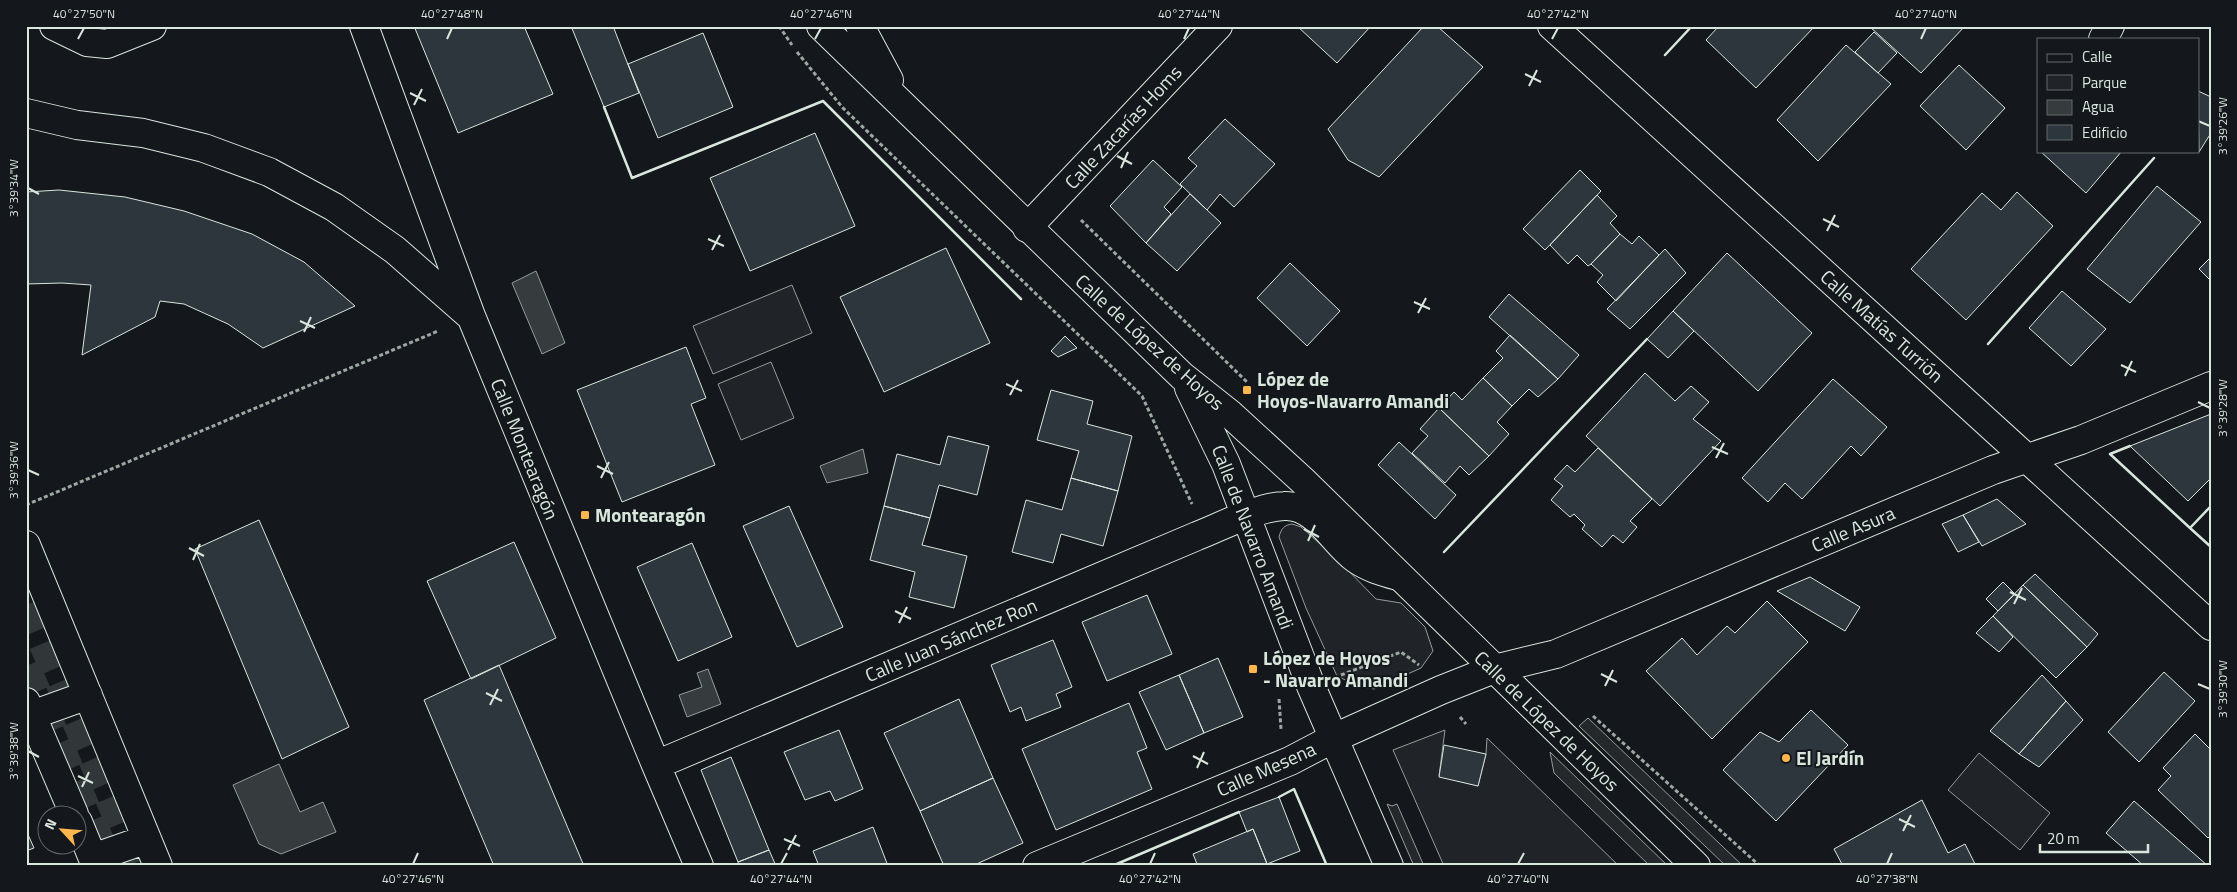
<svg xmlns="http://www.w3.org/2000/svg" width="2237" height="892" viewBox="0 0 2237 892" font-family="'Titillium Web',sans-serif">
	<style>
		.green { fill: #202428; stroke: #939e99 }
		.parking { fill: #24282b; stroke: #939e99 }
		.water { fill: #363b3e; stroke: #939e99 }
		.building { fill: #2c363c; stroke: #d8e6dc }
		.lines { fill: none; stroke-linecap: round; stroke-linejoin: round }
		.secondary-tunnel { stroke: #313739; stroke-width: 28; stroke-dasharray: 28 14; stroke-linecap: butt }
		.street-casing { stroke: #d8e6dc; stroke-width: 30 }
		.secondary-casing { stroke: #d8e6dc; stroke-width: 30 }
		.path { stroke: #9da8a2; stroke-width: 3; stroke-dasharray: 4 2.5; stroke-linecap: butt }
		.street { stroke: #14181c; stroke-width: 28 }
		.secondary { stroke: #14181c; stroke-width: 28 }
		.wall { stroke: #d8e6dc; stroke-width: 2.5 }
		.ticks { fill: none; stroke: #d8e6dc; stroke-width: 2 }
		.poi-dot { fill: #ffb74d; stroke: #14181c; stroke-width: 2 }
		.labels { text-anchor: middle; stroke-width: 4; stroke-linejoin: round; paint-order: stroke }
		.street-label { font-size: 19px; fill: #d8e6dc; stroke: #14181c }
		.poi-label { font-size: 19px; font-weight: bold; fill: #d8e6dc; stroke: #14181c; text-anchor: start }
		.neatline { fill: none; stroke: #d8e6dc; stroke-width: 2 }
		.ticks-label { font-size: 12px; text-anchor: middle; fill: #d8e6dc }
	</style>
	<rect width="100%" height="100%" fill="#14181c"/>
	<path class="green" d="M792,285L812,333L713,374L693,326Z
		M771,362L794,418L741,440L718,384Z
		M1292,524L1301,527L1337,559L1376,599L1401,603L1425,627L1433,651L1421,668L1374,689L1358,686L1337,676L1306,608L1279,537C1281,529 1284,525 1292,524Z
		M1445,730L1439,776L1478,786L1486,754L1487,738L1619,866H1444L1393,750Z
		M1979,753L2050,813L2020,850L1948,790Z"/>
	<path class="parking" d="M1588,718L1743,866H1726L1579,726Z
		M1550,752L1668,866H1650L1554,773Z
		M1387,804L1392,806L1397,804L1424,866H1414Z"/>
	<path class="water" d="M536,271L565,343L542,354L512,283Z
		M863,449L868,473L827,483L820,466Z
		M708,669L721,704L687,717L679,695L702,687L697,673Z
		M279,764L300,812L323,802L336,832L281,854L259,844L233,785Z"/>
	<path class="building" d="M414,26H524L553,94L458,133Z
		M571,26H613L639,93L604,107Z
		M1297,26H1371L1337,63Z
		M1424,26H1437L1483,67L1379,177L1348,160L1328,129Z
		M1719,26H1815L1756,88L1706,40Z
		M1869,26H1965L1921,73Z
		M1874,32L1897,53L1878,73L1855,52Z
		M703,33L733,107L658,138L628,64Z
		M1846,45L1891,84L1818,161L1777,120Z
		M1959,65L2005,108L1966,150L1920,106Z
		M2198,91L2211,97V133L2199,152Z
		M1225,119L1275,164L1234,207L1220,194L1207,210L1180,184L1197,166L1188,158Z
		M815,133L855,226L750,271L710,178Z
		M2040,151H2122L2086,193Z
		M1153,160L1182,187L1164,207L1171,214L1146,243L1110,206Z
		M1580,170L1601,191L1545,250L1523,229Z
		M2157,186L2201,222L2130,303L2087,269Z
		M59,190L125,197L184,211L252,234L304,262L355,306L263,348L228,324L184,304L160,301L155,317L82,355L91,285L62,283L26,284V192Z
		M2017,192L2053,226L1966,320L1911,269L1982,193L2001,210Z
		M1190,194L1221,223L1177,271L1146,243Z
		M1597,195L1617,216L1610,223L1620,234L1591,264L1588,266L1577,255L1568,264L1550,245Z
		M1620,234L1632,244L1639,236L1659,255L1616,301L1597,282L1603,275L1591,264Z
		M946,248L990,343L884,392L840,297Z
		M1665,249L1686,273L1630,329L1607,309Z
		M1727,253L1812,333L1758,391L1673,311Z
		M2211,257V281L2199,269Z
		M1290,263L1340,311L1307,346L1257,298Z
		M2062,291L2106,329L2071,366L2029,328Z
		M1509,294L1579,355L1558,379L1489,317Z
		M1673,311L1694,331L1668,358L1647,339Z
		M1510,335L1558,379L1538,397L1529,389L1512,406L1483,378L1503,358L1496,351Z
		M1065,336L1077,348L1058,357L1051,351Z
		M686,347L706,398L691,404L715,465L622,502L577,390Z
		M1645,373L1675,401L1691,386L1709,402L1693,419L1721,441L1660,506L1586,436Z
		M1483,378L1512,406L1497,422L1509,434L1489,456L1439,408L1454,392L1462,400Z
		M1833,379L1887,427L1861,456L1851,446L1802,499L1785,483L1768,502L1742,478Z
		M1051,390L1093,401L1087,424L1132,436L1118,491L1071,478L1079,451L1037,440Z
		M1439,408L1489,456L1469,475L1460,466L1445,483L1412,453L1428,436L1420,429Z
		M2211,414V478L2188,501L2130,446Z
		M948,436L989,446L977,495L939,485L930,518L884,506L897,454L940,465Z
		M1399,442L1456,495L1435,519L1378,465Z
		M1598,448L1652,499L1630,521L1637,527L1623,543L1613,535L1602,547L1582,529L1585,525L1574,514L1570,517L1551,500L1563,486L1554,479L1567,465L1575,472Z
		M1071,478L1118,491L1103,546L1061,534L1053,563L1012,552L1026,500L1062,510Z
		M1997,499L2026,524L1982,546L1963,515Z
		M789,506L843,627L797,647L743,526Z
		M884,506L930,518L922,545L967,556L954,608L909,597L915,572L870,560Z
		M1963,515L1979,542L1958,552L1942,524Z
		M259,520L349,727L282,759L195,549Z
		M514,542L556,638L471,679L427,581Z
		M692,543L732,637L678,661L637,567Z
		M2035,574L2098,634L2087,647L2023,585Z
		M1810,577L1860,607L1845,631L1777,591Z
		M2003,582L2015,594L1998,611L1986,599Z
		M2023,585L2087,647L2056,678L1993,616Z
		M1147,595L1172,654L1107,681L1082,622Z
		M1767,601L1808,642L1712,739L1646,671L1682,638L1697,655L1727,626L1735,633Z
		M1993,616L2013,637L1999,652L1976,633Z
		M1053,640L1072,687L1056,694L1061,707L1026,721L1021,707L1010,712L991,665Z
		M1218,658L1243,717L1204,733L1179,675Z
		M499,665L584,866H494L424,700Z
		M2164,672L2195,701L2139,762L2108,732Z
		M1179,675L1204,733L1166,750L1139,692Z
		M2042,675L2066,701L2019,754L1990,731Z
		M959,699L993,778L920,811L884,733Z
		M2066,701L2083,720L2039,767L2019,754Z
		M1129,703L1147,748L1137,752L1152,789L1056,830L1022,749Z
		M1811,710L1848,745L1776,821L1723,770L1760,732L1779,742Z
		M839,730L863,789L835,801L830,791L805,800L784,752Z
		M2195,734L2211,750V835L2208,838L2158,790L2171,776L2163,768Z
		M1444,745L1486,754L1478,786L1439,777Z
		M731,757L769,850L738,862L701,770Z
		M993,778L1023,843L972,866H944L920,811Z
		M1279,797L1300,851L1267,864L1253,829L1247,832L1239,812Z
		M1922,800L1948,853L1965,844L1975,864L1843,866L1834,849Z
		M2134,801L2208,866H2144L2106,833Z
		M873,827L888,866H819L813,851Z
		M1253,829L1268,866H1192L1197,864L1193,854Z
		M26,830L34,848L26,851Z
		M769,850L776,866H739L738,862Z"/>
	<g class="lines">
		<path class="secondary-tunnel" d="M26,605L138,866
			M26,666L111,866"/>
		<defs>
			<path id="street" d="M54,26L87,42L107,44L152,26
				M364,26L471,316L656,765L699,866
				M1552,26L2211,626
				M2103,39L2110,26
				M26,113L77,125L143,133L204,148L269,172L334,207L395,250L468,314
				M1027,228L1218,26
				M26,545L158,866
				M26,702L74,814
				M32,715L88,695
				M656,765L1197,536C1223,526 1257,507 1284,506C1316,504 1333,543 1356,559C1369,568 1383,572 1398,576
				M78,822L96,866
				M93,858L147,839
				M1037,866L1290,761L1334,738L1441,690L1494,669L1556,654L1993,470L2081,440L2211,386"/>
			<path id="secondary" d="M821,26L1182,376L1230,414L1302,480L1696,866
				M860,26L889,80
				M1189,388L1226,464L1311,686L1389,866"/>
		</defs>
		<use href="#street" class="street-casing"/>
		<use href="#secondary" class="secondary-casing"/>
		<path class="path" d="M779,26L792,45
			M797,52L842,107L1142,396L1192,504
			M1081,220L1248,383
			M26,505L438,331
			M1341,675L1401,652L1419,665
			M1279,699L1281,729
			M1593,716L1760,866
			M1460,717L1466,724"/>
		<use href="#street" class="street"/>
		<use href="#secondary" class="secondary"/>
		<path class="wall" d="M1665,55L1692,26
			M604,107L632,178L823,101L1021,299
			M1988,344L2154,158
			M2130,446L2110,454L2190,528
			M2211,506L2190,528L2211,547
			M1444,552L1647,339
			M1279,797L1294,789L1327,866
			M1112,866L1239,812"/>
	</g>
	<path class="ticks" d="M78,39L84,28M447,39L452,28M815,39L821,28M1184,39L1189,28M1552,39L1558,28M1921,39L1926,28M1525,74L1541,82M1529,86L1537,70M410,93L426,101M414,105L422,89M2198,121L2210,126M1117,156L1132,164M1121,168L1128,152M28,188L39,194M1823,219L1839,227M1827,231L1835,215M708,239L724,246M712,250L720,235M1414,302L1430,309M1418,313L1426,298M300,321L315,328M304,332L311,317M2121,365L2136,372M2125,376L2132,361M1006,384L1022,391M1010,395L1018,380M2198,402L2210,408M1712,447L1728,454M1716,458L1724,443M597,466L613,474M28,470L39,475M601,478L609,462M1304,529L1319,537M1308,541L1315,525M189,548L204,556M193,560L200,544M2010,592L2026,600M2014,604L2022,588M895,611L911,619M899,623L907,607M1601,674L1617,682M2198,684L2210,689M1605,686L1613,670M486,693L502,701M490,705L498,689M28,751L39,757M1193,756L1208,764M1197,768L1204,752M78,776L93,783M82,787L89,772M1899,819L1915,827M1903,831L1911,815M784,839L800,846M788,850L796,835M413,864L418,853M781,864L787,853M1150,864L1155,853M1518,864L1524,853M1887,864L1892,853"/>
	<g class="poi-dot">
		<rect x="1242" y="385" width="10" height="10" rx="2.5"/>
		<rect x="580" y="510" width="10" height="10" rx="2.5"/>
		<rect x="1248" y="664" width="10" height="10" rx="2.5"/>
		<circle cx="1786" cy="758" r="5"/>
	</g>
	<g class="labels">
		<g class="street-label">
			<text transform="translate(1123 127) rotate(-47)" y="7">Calle Zacarías Homs</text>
			<text transform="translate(1882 326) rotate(42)" y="7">Calle Matías Turrión</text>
			<text transform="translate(1150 342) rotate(42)" y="7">Calle de López de Hoyos</text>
			<text transform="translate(525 449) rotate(68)" y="7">Calle Montearagón</text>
			<text transform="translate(1853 529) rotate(-23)" y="7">Calle Asura</text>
			<text transform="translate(1253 537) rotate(69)" y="7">Calle de Navarro Amandi</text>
			<text transform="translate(951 640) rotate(-23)" y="7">Calle Juan Sánchez Ron</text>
			<text transform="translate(1547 721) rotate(44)" y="7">Calle de López de Hoyos</text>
			<text transform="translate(1266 769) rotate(-24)" y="7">Calle Mesena</text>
		</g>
		<g class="poi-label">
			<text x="1257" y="386">López de<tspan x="1257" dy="22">Hoyos-Navarro Amandi</tspan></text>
			<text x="595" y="522">Montearagón</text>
			<text x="1263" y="665">López de Hoyos<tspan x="1263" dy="22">- Navarro Amandi</tspan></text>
			<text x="1796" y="765">El Jardín</text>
		</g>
	</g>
	<rect width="2237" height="892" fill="none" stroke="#14181c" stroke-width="55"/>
	<rect x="2037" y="38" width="162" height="115" fill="#14181c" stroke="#626a69"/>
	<rect x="2047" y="54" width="25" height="8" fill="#14181c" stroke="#626a69"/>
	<text x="2082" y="62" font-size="15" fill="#d8e6dc">Calle</text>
	<rect x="2047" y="75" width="25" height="15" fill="#202428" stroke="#626a69"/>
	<text x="2082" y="88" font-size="15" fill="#d8e6dc">Parque</text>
	<rect x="2047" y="100" width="25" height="15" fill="#363b3e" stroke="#626a69"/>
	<text x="2082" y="112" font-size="15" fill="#d8e6dc">Agua</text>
	<rect x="2047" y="125" width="25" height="15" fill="#2c363c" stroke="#626a69"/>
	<text x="2082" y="138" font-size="15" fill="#d8e6dc">Edificio</text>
	<g transform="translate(62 830) rotate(296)"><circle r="24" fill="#14181c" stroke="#626a69"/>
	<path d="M0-4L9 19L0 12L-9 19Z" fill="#ffb74d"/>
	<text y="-8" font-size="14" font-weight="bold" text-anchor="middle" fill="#d8e6dc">N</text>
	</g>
	<path d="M2040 844v8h108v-8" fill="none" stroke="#d8e6dc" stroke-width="2.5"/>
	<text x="2047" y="844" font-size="15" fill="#d8e6dc" stroke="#14181c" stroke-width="4" paint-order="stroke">20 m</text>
	<rect x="28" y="28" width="2182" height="836" class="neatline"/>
	<g class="ticks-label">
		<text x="84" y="18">40°27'50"N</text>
		<text x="452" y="18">40°27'48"N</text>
		<text x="821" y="18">40°27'46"N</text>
		<text x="1189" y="18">40°27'44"N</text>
		<text x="1558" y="18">40°27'42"N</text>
		<text x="1926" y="18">40°27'40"N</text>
		<text transform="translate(2223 126) rotate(-90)" y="4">3°39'26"W</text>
		<text transform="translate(14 188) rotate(-90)" y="4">3°39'34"W</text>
		<text transform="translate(2223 408) rotate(-90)" y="4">3°39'28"W</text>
		<text transform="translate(14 470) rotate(-90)" y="4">3°39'36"W</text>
		<text transform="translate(2223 689) rotate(-90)" y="4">3°39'30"W</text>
		<text transform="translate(14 751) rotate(-90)" y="4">3°39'38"W</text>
		<text x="413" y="883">40°27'46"N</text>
		<text x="781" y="883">40°27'44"N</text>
		<text x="1150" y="883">40°27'42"N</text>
		<text x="1518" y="883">40°27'40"N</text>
		<text x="1887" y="883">40°27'38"N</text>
	</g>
</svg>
